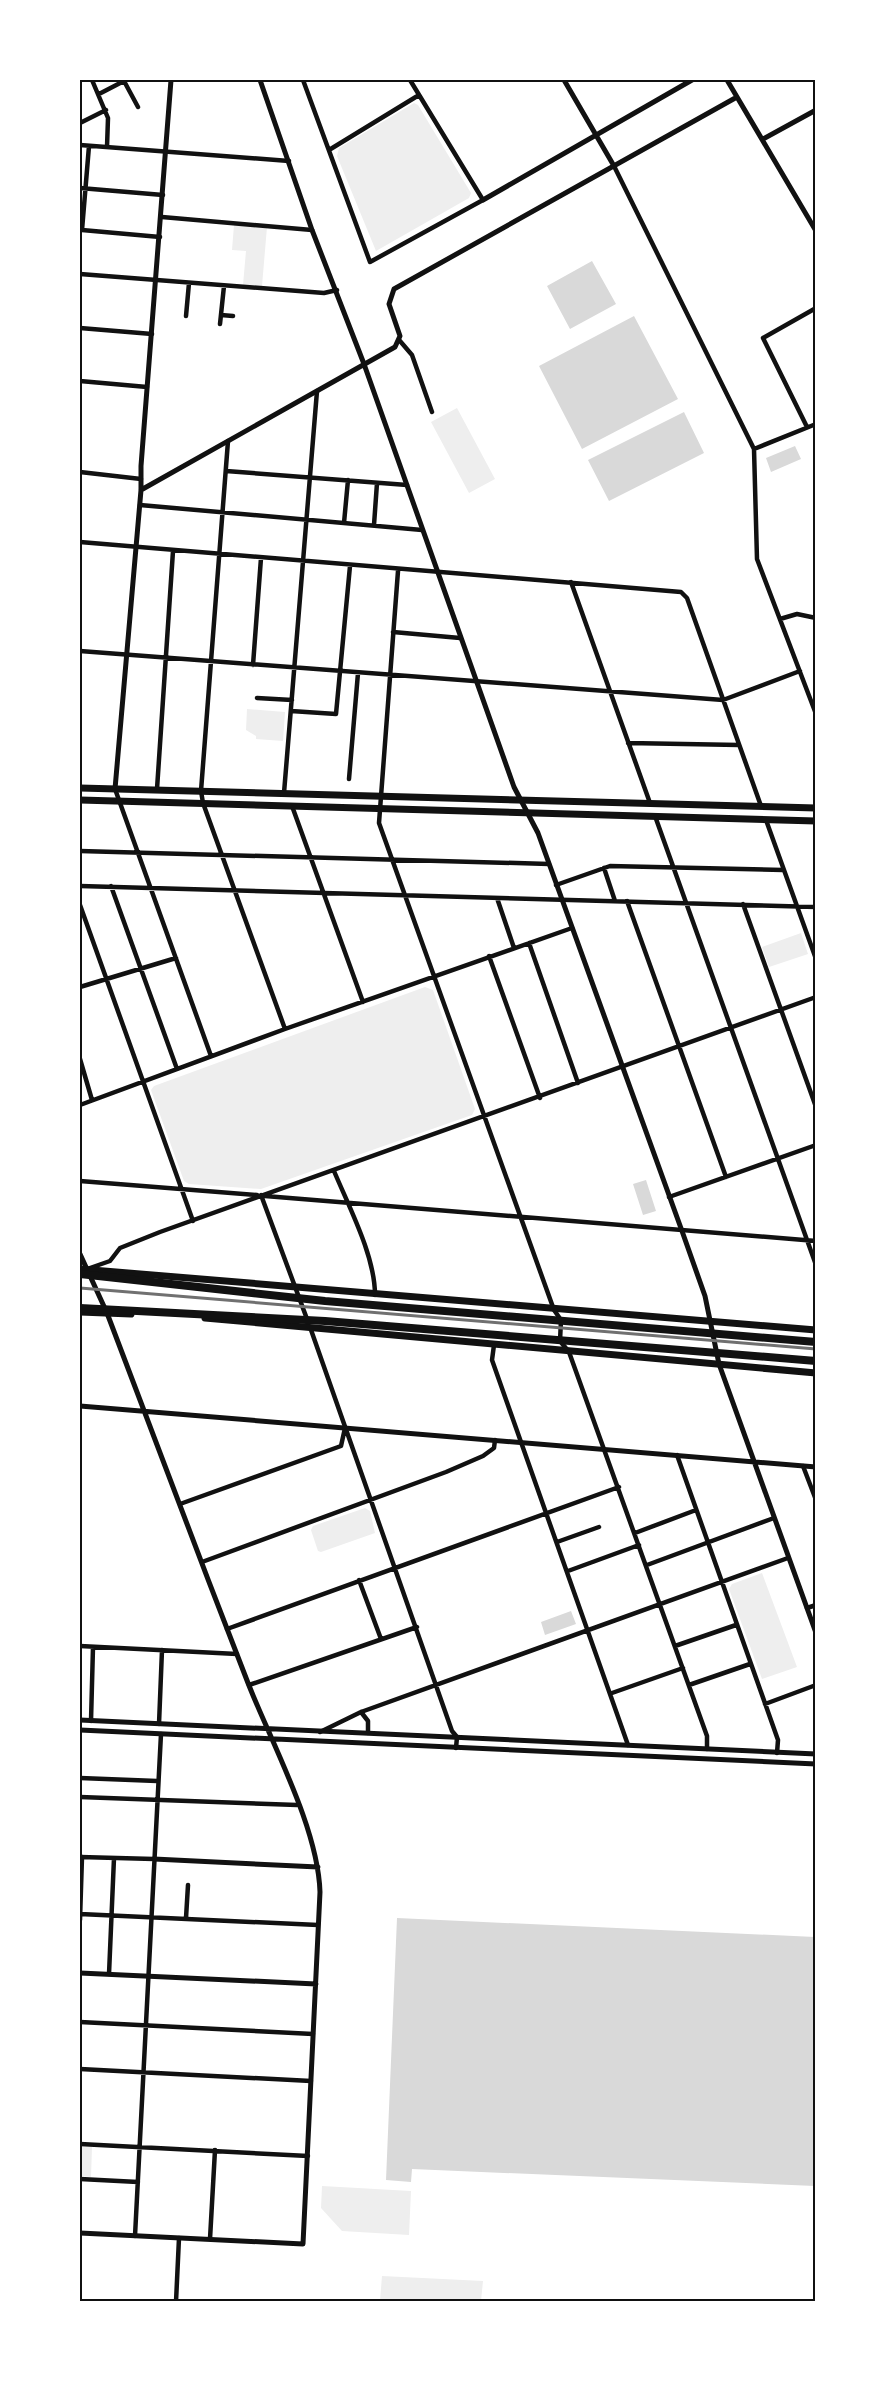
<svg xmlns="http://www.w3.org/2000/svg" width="895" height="2381" viewBox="0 0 895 2381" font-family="Georgia,serif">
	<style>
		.green { fill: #eee }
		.water { fill: #d9d9d9 }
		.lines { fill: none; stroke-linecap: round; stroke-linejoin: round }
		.minor { stroke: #111; stroke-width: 4.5 }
		.tertiary { stroke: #111; stroke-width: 5 }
		.primary { stroke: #111; stroke-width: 7 }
		.trunk { stroke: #111; stroke-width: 7 }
		.motorway { stroke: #111; stroke-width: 8 }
		.rail { stroke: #707070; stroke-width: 3 }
		.neatline { fill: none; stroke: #111; stroke-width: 2 }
	</style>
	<rect width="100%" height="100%" fill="#fff"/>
	<path class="green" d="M414,103L418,105L471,193L469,198L376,251L337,156L339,148Z
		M234,225L267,227L262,286L243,285L246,251L232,250Z
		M457,408L495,479L469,493L431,422Z
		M247,709L285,712L283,741L256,739V736L246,730Z
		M801,933L808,954L769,967L762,947Z
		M425,987L433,990L475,1109L472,1115L261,1189L189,1184L184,1181L151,1090L154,1086Z
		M365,1508L370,1511L375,1533L321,1552L318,1551L311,1530L313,1526Z
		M762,1573L797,1667L762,1679L729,1589L732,1584Z
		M80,2147H92L91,2177L80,2176Z
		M322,2186L411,2191L409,2235L342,2231L321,2208Z
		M382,2276L483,2281L481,2301H380Z"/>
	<path class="water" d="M592,261L616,304L570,329L547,286Z
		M634,316L678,399L582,449L539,366Z
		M684,412L704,453L609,501L588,460Z
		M795,446L801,459L771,472L766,458Z
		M646,1180L656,1211L643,1215L633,1184Z
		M571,1611L576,1624L545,1635L541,1622Z
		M397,1918L815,1937V2186L412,2169L411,2182L386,2180Z"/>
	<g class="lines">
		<path class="minor" d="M92,80L108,118L107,147
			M303,80L370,262L483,200L410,80
			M99,94L124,81L138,107
			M80,123L106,110
			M80,145L289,161
			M329,150L419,95
			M614,166L754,449L757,559L816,714
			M80,188L163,195
			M162,217L312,230
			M82,230L89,146
			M82,230L160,237
			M80,274L324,293L337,290
			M221,315L233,316
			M186,316L189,283
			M220,324L224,286
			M80,328L152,334
			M400,341L412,355L432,412
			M80,381L147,387
			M807,427L763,338L816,308
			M228,441L201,791L203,803L285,1029
			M754,449L816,424
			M226,471L407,485
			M80,472L141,479
			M140,505L422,530
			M344,523L348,480
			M374,525L377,483
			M80,542L681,592L687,598L761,806
			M398,571L379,823L554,1310L561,1320L560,1341L569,1352L707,1736V1749
			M571,582L650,803
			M780,619L797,614L816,618
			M393,632L460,638
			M80,651L723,700L800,671
			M253,665L261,558
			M257,698L292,700
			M291,711L336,714L350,566
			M628,743L739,745
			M349,779L358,673
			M115,789L211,1056
			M157,789L173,551
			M284,793L317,391
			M292,806L363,1002
			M655,816L816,1265
			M766,820L816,959
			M80,851L549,864
			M604,868L615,901
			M556,885L610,866L783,870
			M80,886L816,907
			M111,886L177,1069
			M497,898L514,948
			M627,901L726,1177
			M743,904L816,1107
			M80,905L193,1221
			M529,943L578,1083
			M489,956L540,1098
			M80,987L176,958
			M80,1059L92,1100
			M80,1105L285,1029L572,928
			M334,1171C349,1207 375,1256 375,1295
			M80,1181L257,1195
			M261,1195L307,1319
			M265,1196L816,1241
			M669,1197L816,1145
			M90,1268L110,1261L120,1248L160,1232L816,997
			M310,1327L452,1731L457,1737L456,1748
			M494,1345L492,1360L628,1745
			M677,1455L778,1740L777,1753
			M803,1466L816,1500
			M180,1504L341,1446L345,1428
			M635,1533L696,1510
			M557,1542L599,1527
			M202,1562L446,1472L483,1456L494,1448L495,1440
			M647,1565L774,1518
			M568,1571L639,1545
			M359,1580L381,1639
			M807,1608L816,1605
			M227,1629L619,1487
			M80,1646L237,1654
			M675,1646L736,1625
			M249,1685L417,1627
			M689,1685L750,1664
			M612,1693L683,1668
			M765,1704L816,1685
			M361,1712L368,1721V1733
			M91,1721L93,1647
			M159,1724L162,1650
			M320,1732L361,1712L788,1558
			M80,1778L157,1781
			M80,1797L297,1805
			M80,1857L154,1859
			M80,1914L318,1925
			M186,1918L188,1885
			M80,1920L82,1857
			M109,1974L114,1858
			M80,2022L313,2034
			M80,2069L311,2081
			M80,2144L308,2156
			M80,2179L138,2182
			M135,2236L161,1734
			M210,2239L215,2150
			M176,2302L179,2238"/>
		<path class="tertiary" d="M260,80L312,230L364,364L514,787L538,833L682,1231L705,1296L719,1364L816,1633
			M564,80L614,166
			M727,80L816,231
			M763,139L816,110
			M483,200L692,80
			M141,490L395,347L400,336L389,304L394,289L737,97
			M115,789L141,490V466L171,80
			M80,1254L107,1313C154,1436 200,1560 248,1683C272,1744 318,1828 320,1892L303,2244L80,2233
			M80,1406L816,1467
			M80,1720L816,1754
			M80,1730L816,1764
			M154,1859L318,1867
			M80,1973L316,1984"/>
		<path class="primary" d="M80,1269L816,1330
			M80,1312L131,1314
			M205,1318L816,1373"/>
		<path class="trunk" d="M80,788L816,808
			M80,800L816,821"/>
		<path class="motorway" d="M80,1274L325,1301L816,1342
			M80,1308L325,1321L816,1361"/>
		<path class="rail" d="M80,1288L816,1349"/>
	</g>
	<rect width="895" height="2381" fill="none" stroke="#ffffff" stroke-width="162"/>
	<rect x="81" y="81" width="733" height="2219" class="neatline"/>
</svg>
